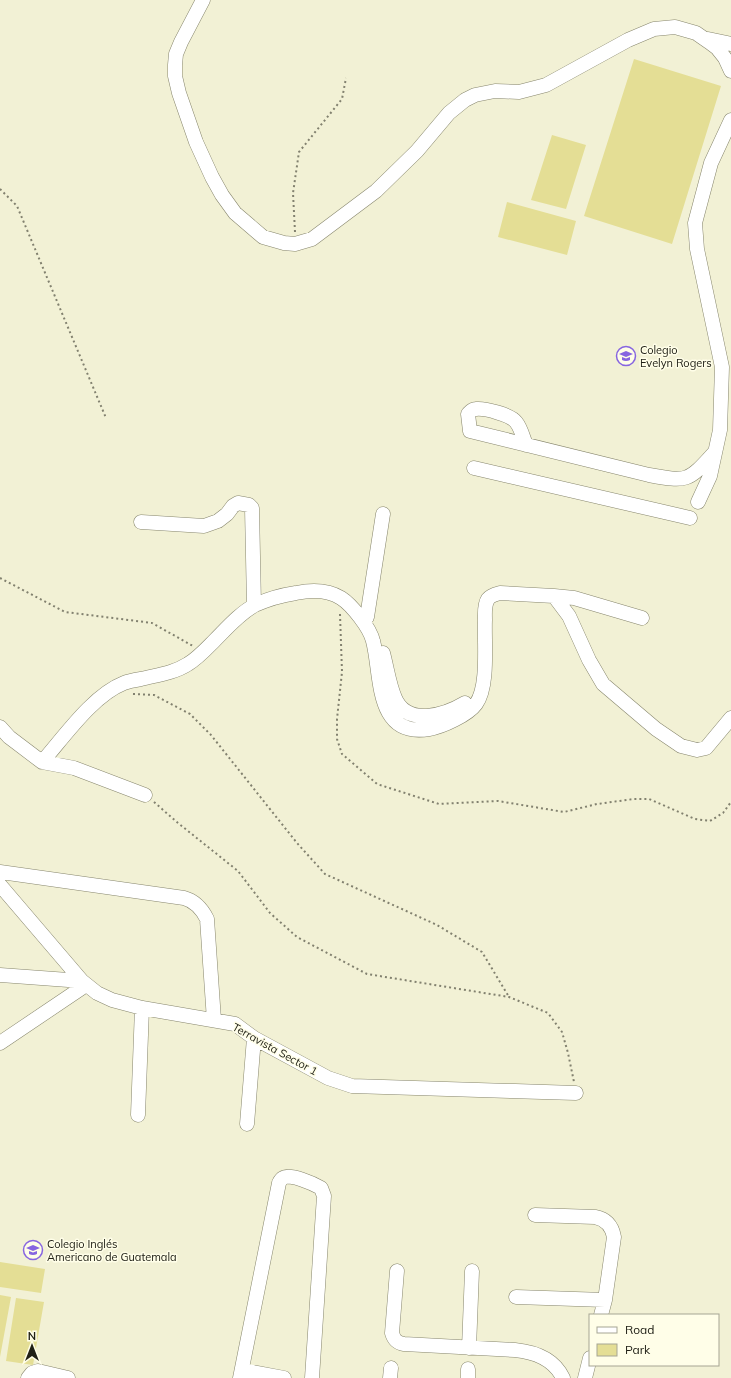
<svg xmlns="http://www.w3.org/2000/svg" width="731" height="1378" viewBox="0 0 731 1378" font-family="Mulish,sans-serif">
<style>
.green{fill:#e4de95}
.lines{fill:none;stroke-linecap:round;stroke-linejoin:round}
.minor-casing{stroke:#87866d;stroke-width:15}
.path{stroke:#82816f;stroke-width:2;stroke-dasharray:2 3;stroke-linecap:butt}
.minor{stroke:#fff;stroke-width:14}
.labels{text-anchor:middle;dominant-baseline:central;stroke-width:3;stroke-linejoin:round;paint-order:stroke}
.poi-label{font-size:11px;fill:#202016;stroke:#fffee8;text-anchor:start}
.street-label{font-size:11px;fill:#202016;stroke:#fffee8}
</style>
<rect width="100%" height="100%" fill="#f2f1d5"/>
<path class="green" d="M634,59L721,86L672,244L584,216Z
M552,135L586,145L566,209L531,200Z
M507,202L576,221L567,255L498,237Z
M0,1262L45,1269L41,1293L0,1287Z
M0,1295L11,1297L0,1357Z
M16,1298L44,1302L33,1365L6,1361Z"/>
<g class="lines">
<defs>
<path id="minor" d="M203,0L181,42L176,54L175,65V76L179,93L196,142L212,177L222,195L235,213L263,237L284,243L295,244L312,239L376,191L417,151L449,113L465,100L475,95L495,91L519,92L546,85L628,40L654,29L675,27L696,33L709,42L717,48L725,58L731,71
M708,39L731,44
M526,445C523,437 521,428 516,422C511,415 485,408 476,409C472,409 470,412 468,414L470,431L649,475C687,482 688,482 714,453
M474,468L690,518
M698,502L710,476L720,430L722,367L697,249L695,223L711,163L731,120
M141,522L204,526L218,521L227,514L233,506L238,503L249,505L252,508L254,605
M554,596L574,598L642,618
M367,617L383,514
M383,653C387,668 389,684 395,698C407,727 445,715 465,703
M0,727L9,737L42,762L74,768L145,795
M42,762C64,737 93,695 124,683C129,681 135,680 141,679C157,675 174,673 188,664C198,658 207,648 215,640C227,628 240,613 255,605C268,599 283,595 296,593C311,590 328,590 341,598C352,605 370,628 373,641C382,675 374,738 429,729C442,727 468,715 476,704C489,686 484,643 485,620C485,614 484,605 488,599C491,595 496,594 500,593L554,596L569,616L589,660L603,684L656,729L681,746L697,750L706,748L731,718
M0,872L184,898C195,901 202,909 207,919L214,1020
M0,885L82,981L97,993L112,1000L142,1008L235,1024L254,1038L328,1078L352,1086L576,1093
M0,975L82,981
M0,1043L86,985
M138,1115L142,1008
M247,1124L254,1038
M535,1215L595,1217C606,1219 612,1226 614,1237L605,1300L601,1315
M397,1271L392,1333C394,1340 397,1343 404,1344L515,1350C535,1352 554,1359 563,1378
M516,1297L605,1300
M469,1348L472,1271
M242,1370L284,1378
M28,1378L32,1373L38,1371L68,1378
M240,1378L279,1183C280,1181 281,1179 283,1178C290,1173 314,1184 321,1188L324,1196L312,1378
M390,1378L391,1368
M468,1378V1369
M585,1378L590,1358"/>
</defs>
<use href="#minor" class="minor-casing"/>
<path class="path" d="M0,189L17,206L106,418
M295,232L293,193L299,152L342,99L346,78
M0,578L65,612L152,623L193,646
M340,614L342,672L337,719V739L342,754L377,784L439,804L498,801L564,812L597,804L634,799H649L695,819L710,821L723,813L731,802
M133,694L154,695L190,714L211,735L297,843L325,874L437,925L482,952L509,997
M154,802L178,823L238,871L270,913L297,937L367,974L509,997L548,1013L562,1032L568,1053L574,1082"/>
<use href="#minor" class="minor"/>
</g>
<defs>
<symbol id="school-ring" viewBox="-11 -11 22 22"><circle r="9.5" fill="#fffee8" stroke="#8765e0" stroke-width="1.5"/><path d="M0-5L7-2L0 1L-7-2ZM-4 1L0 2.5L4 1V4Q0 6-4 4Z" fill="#8765e0"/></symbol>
</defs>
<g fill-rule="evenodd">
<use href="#school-ring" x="615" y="345" width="22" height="22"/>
<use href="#school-ring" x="22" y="1239" width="22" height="22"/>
</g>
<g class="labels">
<g class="poi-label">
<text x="640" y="350">Colegio<tspan x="640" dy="13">Evelyn Rogers</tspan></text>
<text x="47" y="1244">Colegio Inglés<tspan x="47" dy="13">Americano de Guatemala</tspan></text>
</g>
<g class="street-label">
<text transform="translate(275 1049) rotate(29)">Terravista Sector 1</text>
</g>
</g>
<rect x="589" y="1314" width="130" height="52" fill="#fffee8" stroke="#a6a594"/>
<rect x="597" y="1327" width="20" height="6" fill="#ffffff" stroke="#a6a594"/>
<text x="625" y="1334" font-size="12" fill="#202016">Road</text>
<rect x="597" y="1344" width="20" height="12" fill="#e4de95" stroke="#a6a594"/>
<text x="625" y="1354" font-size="12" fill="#202016">Park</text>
<g transform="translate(32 1346)" stroke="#fffee8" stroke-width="3" paint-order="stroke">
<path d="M0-3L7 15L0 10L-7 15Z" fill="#202016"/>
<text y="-6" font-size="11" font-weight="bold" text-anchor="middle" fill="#202016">N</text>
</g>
</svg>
